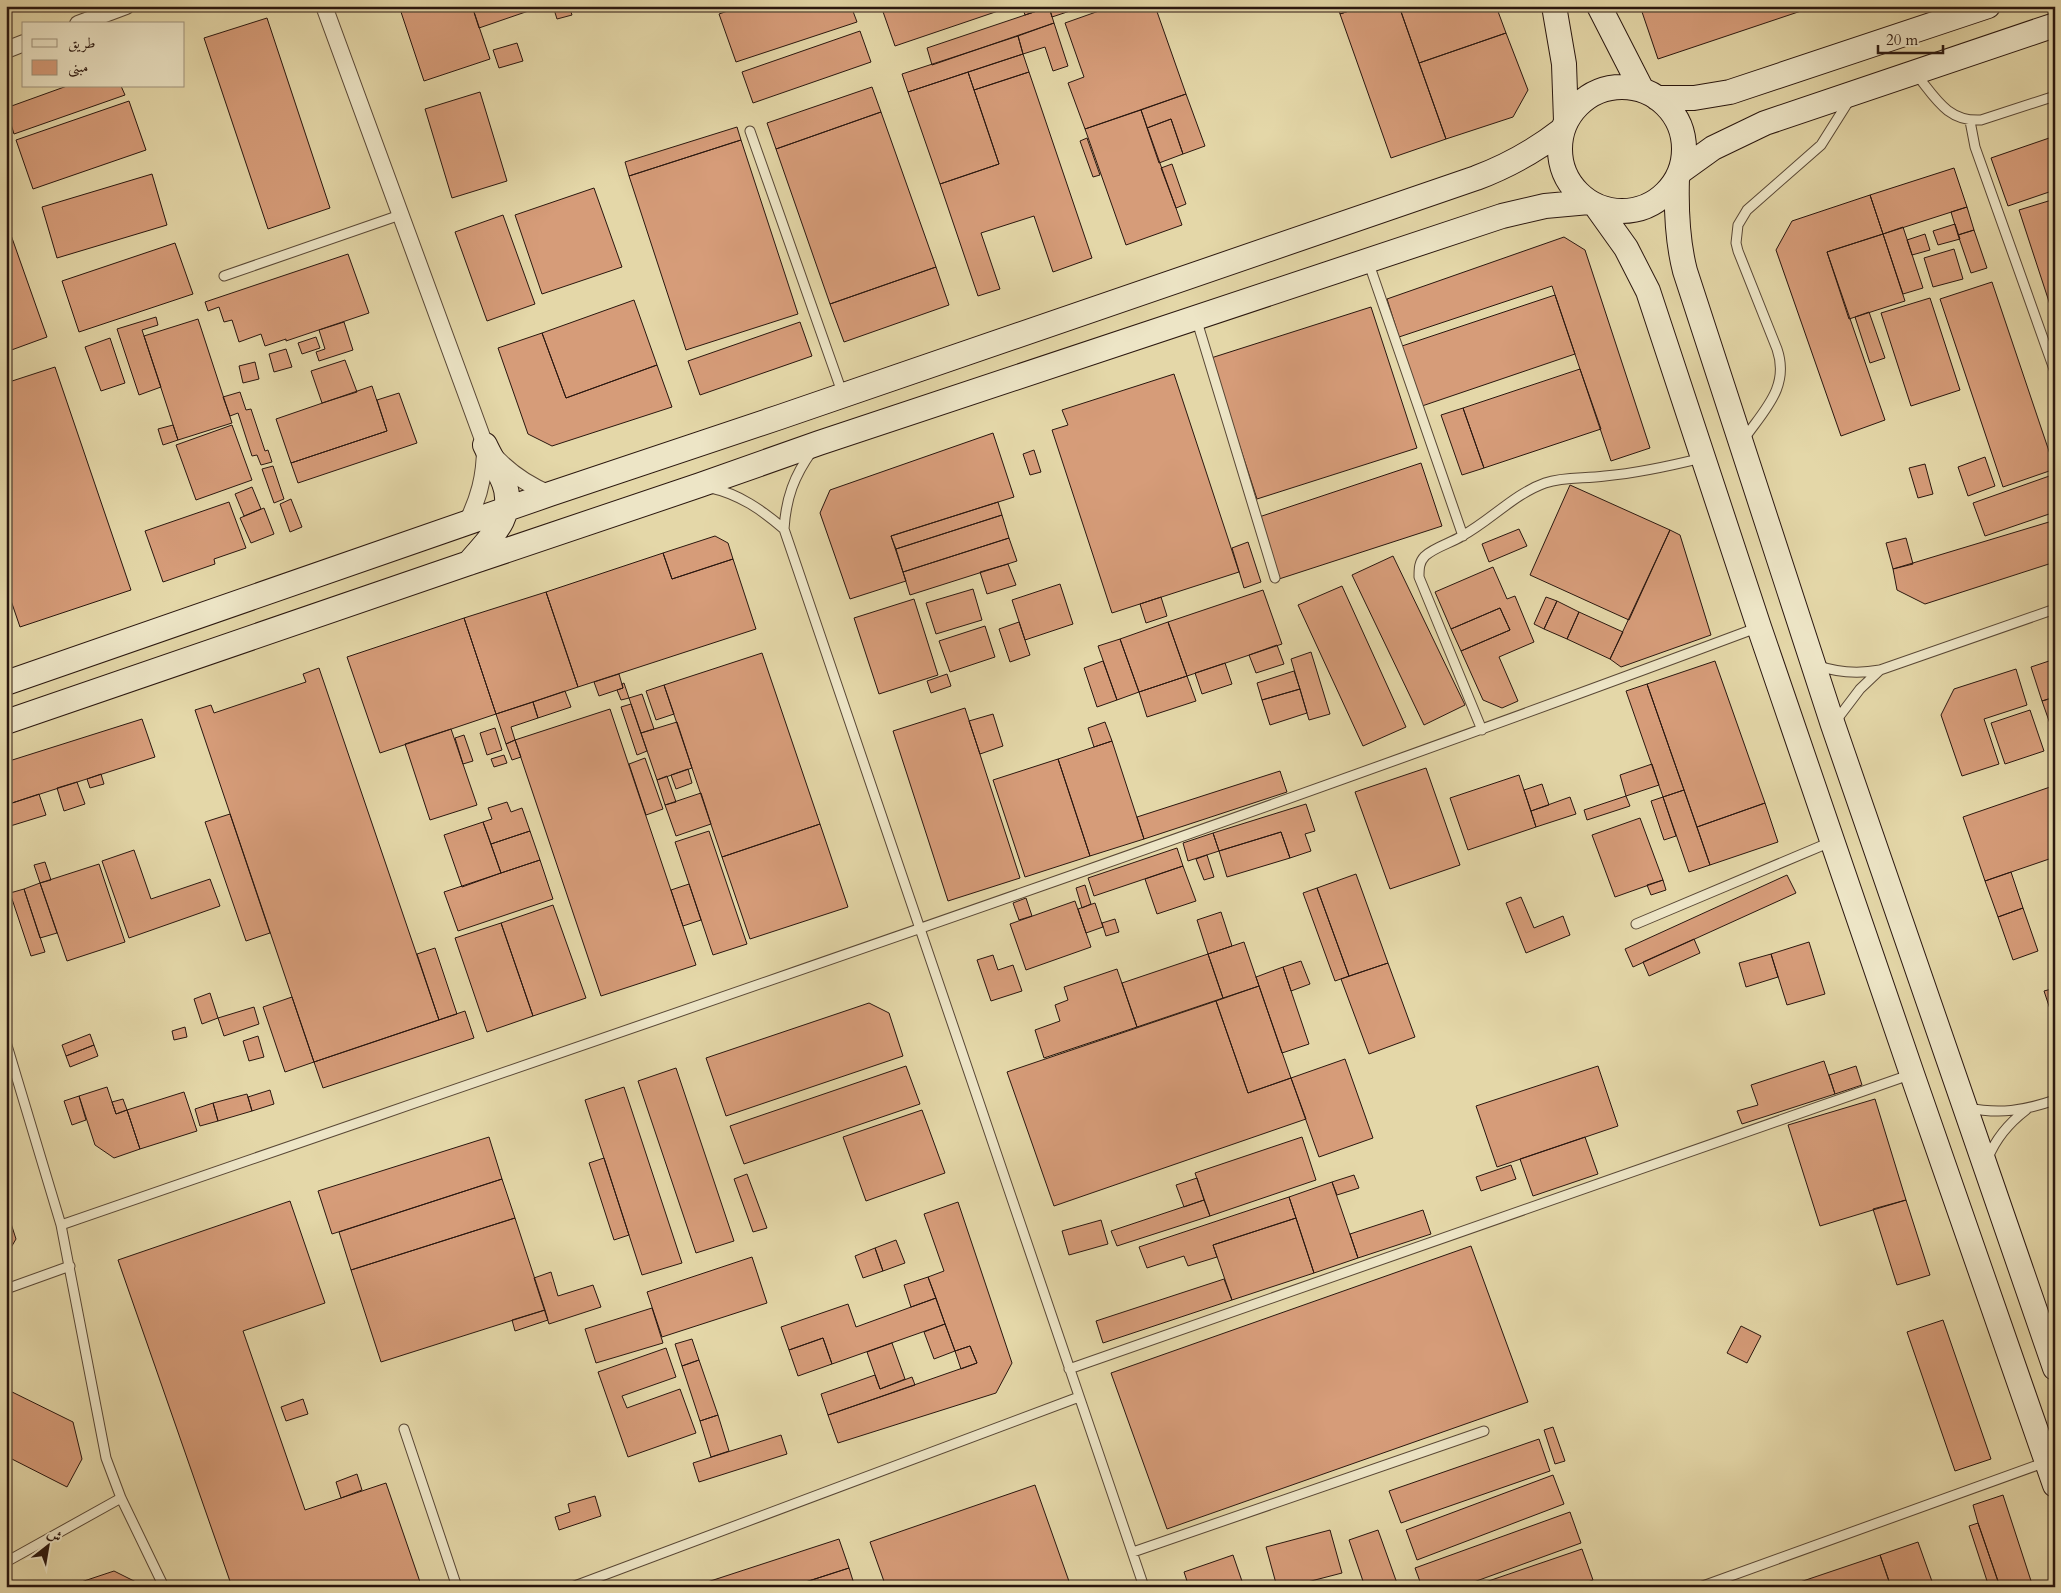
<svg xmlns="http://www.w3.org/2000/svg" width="2061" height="1593" viewBox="0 0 2061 1593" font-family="Cardo,Amiri,serif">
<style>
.building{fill:#d69c79;stroke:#2a170f}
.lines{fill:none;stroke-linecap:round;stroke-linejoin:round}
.lane-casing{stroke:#584735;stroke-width:11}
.street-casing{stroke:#584735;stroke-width:18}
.secondary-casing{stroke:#2a170f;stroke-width:26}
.lane{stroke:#ede5c6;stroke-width:9}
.street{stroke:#ede5c6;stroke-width:16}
.secondary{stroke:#ede5c6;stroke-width:24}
</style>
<rect width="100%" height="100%" fill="#e4d7a8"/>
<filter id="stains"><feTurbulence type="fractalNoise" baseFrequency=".004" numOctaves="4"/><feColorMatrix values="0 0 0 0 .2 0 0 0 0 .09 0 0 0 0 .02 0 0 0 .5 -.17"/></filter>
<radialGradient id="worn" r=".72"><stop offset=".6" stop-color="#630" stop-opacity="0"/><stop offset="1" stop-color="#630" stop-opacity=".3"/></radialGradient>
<path class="building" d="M399,6H472L490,59L424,81Z
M472,6H543L479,28Z
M553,6H569L572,15L557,19Z
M742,6H851L857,22L736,62L719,14Z
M881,6H1009L1010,7L895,46Z
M1022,6H1085L1052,17L1049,7L1025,15Z
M1113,6H1155L1186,94L1085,129L1068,83L1084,77L1065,23Z
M1337,6H1364L1340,14Z
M1364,6H1399L1446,139L1391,158L1340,14Z
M1399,6H1496L1506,33L1419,63Z
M1640,6H1816L1658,59Z
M1049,7L1054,23L932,65L927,48Z
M267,18L330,208L268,229L204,38Z
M1054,23L1068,66L1053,71L1045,47L1023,54L1018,36Z
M860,31L871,62L753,103L742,72Z
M1506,33L1528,90L1513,117L1446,139L1419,63Z
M1018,36L1023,54L908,92L902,74Z
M517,43L523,61L499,68L493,50Z
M1023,54L1029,72L974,90L968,72Z
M968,72L999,164L940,184L908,92Z
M1029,72L1092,258L1053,272L1034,216L981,233L1000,289L978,296L940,184L999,164L974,90Z
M67,86H121L125,95L14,134L6,108Z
M872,87L881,112L776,149L767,123Z
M480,92L507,181L452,198L425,109Z
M1186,94L1205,146L1183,154L1171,119L1147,128L1141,110Z
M129,101L146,150L33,189L16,140Z
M1141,110L1182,225L1126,245L1085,129Z
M881,112L936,267L830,304L776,149Z
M1171,119L1183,154L1159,163L1147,128Z
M737,127L741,140L629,176L625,162Z
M2055,136V190L2008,206L1991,158Z
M1087,138L1100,175L1093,177L1080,141Z
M741,140L798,314L686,350L629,176Z
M1172,164L1186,204L1176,208L1161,168Z
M1954,168L1967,207L1883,234L1870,195Z
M152,174L167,225L57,258L42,207Z
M594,188L622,267L542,294L515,215Z
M1870,195L1883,234L1827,252L1885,420L1841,436L1776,250L1792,221Z
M2055,199V320L2019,210Z
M1967,207L1974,230L1958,235L1951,212Z
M503,215L535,304L487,321L455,232Z
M6,221L47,337L6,352Z
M1955,224L1960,239L1938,245L1933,231Z
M1903,227L1923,288L1903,294L1883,234Z
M1974,230L1987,268L1971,273L1958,235Z
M1883,234L1905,301L1849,319L1827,252Z
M1925,234L1930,250L1912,255L1907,240Z
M1564,237L1585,250L1650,448L1611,461L1552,286L1399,337L1387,299Z
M175,243L193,294L79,332L62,281Z
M1954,249L1963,279L1933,287L1924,258Z
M348,254L369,313L286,341V339L265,346L261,334L239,342L232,320L224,322L219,307L208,311L205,302Z
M936,267L949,305L844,342L830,304Z
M1992,282L2055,469L2003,487L1940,299Z
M1555,295L1575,354L1422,406L1402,346Z
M1930,298L1960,390L1911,406L1881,313Z
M634,300L657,365L566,398L542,333Z
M1371,307L1417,448L1257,499L1211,358Z
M1869,312L1885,358L1870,363L1855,317Z
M156,317L158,325L142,330L161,387L139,395L117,329Z
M198,319L232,423L178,440L144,336Z
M344,322L353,350L319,361L316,352L325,349L319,330Z
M800,322L812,356L700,395L688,361Z
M542,333L566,398L657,365L672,407L552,446L528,434L498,348Z
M316,337L320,348L302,354L298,343Z
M110,338L125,383L101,391L85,347Z
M286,349L292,367L274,372L269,354Z
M345,360L357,392L322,403L311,371Z
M255,362L259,379L243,383L239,366Z
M55,367L131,590L20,627L6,586V383Z
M1580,369L1601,429L1484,468L1463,408Z
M1174,374L1239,572L1112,613L1052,430L1068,425L1062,410Z
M372,386L387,431L291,463L276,419Z
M240,392L246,410L251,409L265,451L268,450L272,462L261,465L257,455L252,456L238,413L230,416L223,397Z
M399,393L417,443L298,483L291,463L387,431L377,400Z
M1463,408L1484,468L1462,475L1441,415Z
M173,425L178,440L163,445L158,429Z
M232,425L252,480L196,500L176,445Z
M993,433L1014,497L891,536L906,581L850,599L820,513L830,490Z
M1034,450L1041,472L1030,475L1023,454Z
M1985,457L1995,486L1968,496L1958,467Z
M1421,463L1442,526L1279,579L1259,517Z
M1925,464L1933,494L1918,498L1909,468Z
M273,466L284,499L274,503L262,469Z
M2055,474V512L1985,536L1973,503Z
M1570,485L1670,530L1629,620L1530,575Z
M252,487L261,509L244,516L235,494Z
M291,499L302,527L290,532L280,504Z
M229,502L246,548L214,559L215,564L163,582L145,531Z
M998,502L1002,515L896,549L891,536Z
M264,508L274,534L251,543L240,518Z
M1002,515L1009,538L903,572L896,549Z
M2049,522L2055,542V562L1925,604L1897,590L1893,569Z
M1519,529L1527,546L1489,562L1482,544Z
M1670,530L1680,535L1711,635L1621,667L1610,659Z
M715,536L728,543L733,559L672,579L663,553Z
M1009,538L1017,561L910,595L903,572Z
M1906,538L1913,564L1893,569L1886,543Z
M1248,542L1261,582L1244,588L1232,548Z
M663,553L672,579L733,559L756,629L578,687L546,592Z
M1393,556L1465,705L1424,725L1352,575Z
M1008,564L1016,585L987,594L980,572Z
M1493,567L1507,599L1515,596L1534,642L1499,657L1518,701L1502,708L1483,700L1461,651L1510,630L1500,608L1451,629L1435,592Z
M1060,584L1073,624L1025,640L1012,600Z
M1342,586L1406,727L1363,746L1298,605Z
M973,589L982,620L936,634L926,603Z
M1263,590L1282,644L1187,676L1168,622Z
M546,592L578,687L496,714L464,618Z
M1161,597L1167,616L1146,623L1140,604Z
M1546,597L1557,601L1544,629L1534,624Z
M914,599L938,675L879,694L854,618Z
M1557,601L1579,612L1567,639L1544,629Z
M1500,608L1510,630L1461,651L1451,629Z
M1579,612L1623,632L1610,659L1567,639Z
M464,618L496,714L380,753L347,657Z
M1019,622L1030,655L1010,662L999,629Z
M1168,622L1187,676L1139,692L1120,639Z
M985,626L995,657L950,672L939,641Z
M1120,639L1139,692L1117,700L1098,646Z
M1277,645L1284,664L1256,673L1249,655Z
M1311,652L1330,714L1309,720L1291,659Z
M762,653L820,824L722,857L664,685Z
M2055,659V697L2042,701L2031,667Z
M1103,661L1117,700L1097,707L1084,668Z
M1715,661L1765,803L1697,827L1647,684Z
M1225,663L1232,684L1202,694L1195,673Z
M319,668L439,1020L314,1062L195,710L211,705L214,713L306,682L303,674Z
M2016,669L2027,705L1984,719L1999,764L1962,776L1941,715L1954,689Z
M1294,671L1300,689L1262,700L1257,683Z
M619,674L623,688L599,696L594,682Z
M947,674L951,686L931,693L927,681Z
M1187,676L1196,701L1147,717L1139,692Z
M624,683L629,698L621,700L617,690L623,688L622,684Z
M1647,684L1684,790L1663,797L1626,691Z
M664,685L674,714L656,720L646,691Z
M1300,689L1307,713L1270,725L1262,700Z
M565,691L571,707L538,718L533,702Z
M642,694L654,729L641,733L629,698Z
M2055,697V738L2042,701Z
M533,702L538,718L511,727L515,740L506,744L496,714Z
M631,704L647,751L637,755L621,707Z
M965,708L1020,878L948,901L893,731Z
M610,709L696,965L601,996L515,740Z
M2030,710L2044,751L2005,764L1991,723Z
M993,714L1003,746L980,754L969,721Z
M142,719L155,757L6,805V762Z
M677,722L692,768L657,780L641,733Z
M1105,722L1112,741L1094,747L1088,728Z
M495,728L502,750L487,755L480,733Z
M451,729L477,805L430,820L405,744Z
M464,735L473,761L463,764L455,738Z
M515,740L521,757L512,760L506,744Z
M1112,741L1144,839L1090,856L1058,759Z
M504,755L507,763L494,767L491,759Z
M645,758L663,809L646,815L629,764Z
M1058,759L1090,856L1025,877L993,780Z
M1652,764L1659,785L1626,796L1620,775Z
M1426,768L1460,865L1390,889L1355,792Z
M688,769L692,783L676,789L671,775Z
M1280,771L1287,792L1144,839L1137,817Z
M101,774L104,784L90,788L87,779Z
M1519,775L1536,827L1468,850L1450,798Z
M667,776L676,802L665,805L657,780Z
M77,782L85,804L64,811L57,788Z
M1542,784L1549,805L1531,811L1524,790Z
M2053,786L2055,857L1985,881L1963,817Z
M1684,790L1710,865L1689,872L1663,797Z
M701,793L711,824L676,836L665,805Z
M39,794L46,815L7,827L6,805Z
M1626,796L1630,806L1587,820L1584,810Z
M1570,797L1576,814L1536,827L1531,811Z
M1663,797L1676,836L1664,840L1651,801Z
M507,802L511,812L522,808L530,831L491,844L483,822L492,819L488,808Z
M1765,803L1778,842L1710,865L1697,827Z
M1306,804L1315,831L1305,834L1311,851L1290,858L1281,832L1219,851L1213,833Z
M230,814L270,933L246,941L205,822Z
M1640,818L1663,880L1615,897L1592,835Z
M483,822L501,873L462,887L444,835Z
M820,824L848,907L750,939L722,857Z
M530,831L540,860L501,873L491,844Z
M709,831L747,944L713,955L675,842Z
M1281,832L1290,858L1227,877L1219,851Z
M1213,833L1219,851L1188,861L1183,843Z
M1177,848L1183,866L1094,896L1088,878Z
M134,850L151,899L210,879L220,906L129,938L102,861Z
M1207,855L1214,877L1204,880L1196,859Z
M540,860L553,899L458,931L444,892Z
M45,862L51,880L40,883L34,865Z
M99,864L125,942L67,961L40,883Z
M1183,866L1196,901L1157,914L1145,879Z
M2011,872L2023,908L1998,917L1985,881Z
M1356,874L1388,963L1349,976L1317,888Z
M1787,875L1796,893L1633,967L1625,949Z
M1663,880L1666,890L1651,895L1647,885Z
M40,883L57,933L40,938L24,889Z
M689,884L701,920L683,926L671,890Z
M1085,885L1091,904L1082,908L1076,888Z
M1317,888L1349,976L1335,981L1303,893Z
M24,889L45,952L31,956L10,893Z
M1521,897L1534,928L1563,916L1570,935L1526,953L1506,903Z
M1026,898L1032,916L1019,920L1013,903Z
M1075,901L1091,947L1026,970L1010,924Z
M1095,903L1103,927L1086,933L1078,909Z
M553,905L586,998L533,1016L501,923Z
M2023,908L2038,951L2013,960L1998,917Z
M1221,912L1232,946L1208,954L1197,920Z
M1115,919L1119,932L1106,936L1102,923Z
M501,923L533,1016L487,1032L455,938Z
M1694,939L1700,953L1649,976L1643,962Z
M1244,942L1259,986L1223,998L1208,954Z
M1809,942L1825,994L1787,1005L1771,954Z
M435,948L457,1014L439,1020L417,954Z
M1208,954L1223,998L1137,1027L1122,983Z
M1771,954L1778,977L1746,987L1739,963Z
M993,955L998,970L1013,965L1022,991L991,1001L977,960Z
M1301,961L1310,984L1291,991L1283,967Z
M1388,963L1415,1037L1369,1054L1341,979Z
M1283,967L1309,1044L1282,1053L1256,977Z
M1117,969L1137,1027L1044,1058L1035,1030L1060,1021L1055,1005L1068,1000L1064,987Z
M1259,986L1291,1078L1248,1093L1216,1001Z
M2055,988V1024L2044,991Z
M210,993L218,1018L202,1024L194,999Z
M292,997L314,1062L285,1072L263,1007Z
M1216,1001L1248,1093L1291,1078L1306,1119L1054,1206L1007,1072Z
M869,1003L889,1013L903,1056L726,1116L706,1058Z
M254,1007L259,1024L224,1036L218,1018Z
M465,1011L474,1038L323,1088L314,1062Z
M185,1027L187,1037L174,1040L172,1031Z
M90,1034L94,1045L66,1056L62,1045Z
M258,1036L264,1057L249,1061L243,1041Z
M94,1045L98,1056L70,1067L66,1056Z
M1345,1059L1373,1138L1319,1157L1291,1078Z
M1824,1061L1835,1094L1742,1124L1737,1111L1758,1105L1751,1085Z
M906,1066L920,1104L744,1164L730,1126Z
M1598,1066L1618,1126L1497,1167L1476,1106Z
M1856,1066L1862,1085L1835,1094L1829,1075Z
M676,1068L734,1241L696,1253L638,1081Z
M107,1087L116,1114L127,1110L140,1149L114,1158L95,1145L79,1096Z
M624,1087L682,1263L642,1275L585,1100Z
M270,1090L274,1104L252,1111L248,1097Z
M184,1092L197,1131L140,1149L127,1110Z
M247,1094L252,1111L218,1121L213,1103Z
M79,1096L86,1120L72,1125L64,1101Z
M123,1099L127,1110L116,1114L112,1102Z
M1875,1099L1906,1200L1820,1226L1788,1125Z
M213,1103L218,1121L200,1126L195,1109Z
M922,1110L945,1173L866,1201L843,1137Z
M489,1137L502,1179L332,1234L318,1191Z
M1302,1137L1316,1180L1210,1216L1195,1173Z
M1585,1137L1598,1174L1533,1196L1520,1159Z
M604,1158L629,1235L614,1240L589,1163Z
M1511,1165L1516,1179L1481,1191L1476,1177Z
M747,1174L767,1228L753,1232L734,1179Z
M1354,1175L1359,1188L1337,1195L1332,1182Z
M1197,1178L1204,1200L1184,1207L1176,1185Z
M502,1179L515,1218L351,1270L339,1232Z
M1332,1182L1358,1258L1314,1273L1289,1197Z
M1289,1197L1296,1218L1213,1245L1217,1257L1188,1266L1184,1256L1147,1268L1139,1247Z
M1204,1200L1210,1216L1117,1246L1111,1231Z
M1906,1200L1930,1275L1897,1285L1873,1209Z
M290,1201L325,1303L243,1331L305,1510L386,1483L420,1582L407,1587H232L118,1260Z
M958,1202L1012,1363L996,1393L838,1443L828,1415L977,1363L970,1346L955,1351L928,1277L944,1271L924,1214Z
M6,1208L16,1239L6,1256Z
M1423,1210L1431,1234L1358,1258L1350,1234Z
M515,1218L545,1310L381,1362L351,1270Z
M1296,1218L1314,1273L1232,1300L1213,1245Z
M1101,1220L1108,1244L1069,1255L1062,1231Z
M896,1240L905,1263L883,1271L875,1248Z
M1471,1246L1528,1402L1167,1529L1111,1373Z
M875,1248L883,1271L863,1278L855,1256Z
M752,1257L767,1303L662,1337L647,1292Z
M551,1272L558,1296L593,1285L601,1307L549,1324L534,1278Z
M928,1277L936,1298L911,1307L904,1285Z
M1224,1279L1232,1300L1103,1343L1096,1321Z
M936,1298L945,1324L832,1364L823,1338L789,1350L781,1327L848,1304L856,1327Z
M652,1308L663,1343L596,1363L585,1329Z
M545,1310L548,1320L515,1331L512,1320Z
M1943,1320L1991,1459L1955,1471L1907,1332Z
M945,1324L955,1351L934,1359L924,1332Z
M1741,1326L1761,1336L1747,1363L1727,1353Z
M823,1338L832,1364L798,1376L789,1350Z
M692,1339L699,1360L682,1366L675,1344Z
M892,1343L905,1379L880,1389L867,1352Z
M970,1346L977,1363L961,1369L955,1351Z
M666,1348L676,1377L622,1396L627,1408L680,1389L696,1433L628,1457L598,1372Z
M699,1360L718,1415L700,1421L682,1366Z
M875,1375L880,1389L912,1377L915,1385L828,1415L821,1394Z
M6,1389L73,1422L82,1459L67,1487L6,1456Z
M303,1399L308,1414L286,1421L281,1407Z
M718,1415L729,1451L711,1457L700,1421Z
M1553,1427L1565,1461L1555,1464L1544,1430Z
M781,1435L787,1454L699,1482L693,1463Z
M1539,1439L1550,1471L1401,1523L1389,1491Z
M357,1474L362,1490L341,1498L336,1482Z
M1553,1475L1564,1504L1417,1560L1406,1530Z
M1035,1485L1071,1587H886L870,1542Z
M2003,1495L2033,1587H2000L1978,1523L1973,1505Z
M595,1496L601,1516L559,1530L555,1517L570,1512L568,1504Z
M1570,1512L1581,1543L1460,1587H1422L1415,1568Z
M1978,1523L2000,1587H1989L1969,1526Z
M1330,1530L1342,1573L1288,1587H1277L1266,1547Z
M1378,1530L1398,1586L1394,1587H1365L1349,1540Z
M839,1539L849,1568L790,1587H692Z
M1918,1542L1934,1587H1891L1880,1555Z
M1582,1549L1593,1580L1574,1587H1471Z
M1233,1555L1244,1587H1189L1184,1572Z
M1880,1555L1891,1587H1798L1797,1583Z
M849,1568L855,1587H790Z
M114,1571L136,1582L138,1587H66Z"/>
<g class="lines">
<defs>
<path id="lane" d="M1916,74C1935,97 1947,122 1981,120L2055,96
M1970,121L1975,147L2055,372
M750,131L843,395
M1368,261L1463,536
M224,276L400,215
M1196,318L1275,578
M1744,439C1764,410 1790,387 1777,349L1738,251L1736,243L1738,225L1747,210L1821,145L1850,99
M812,451C794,476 786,498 784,529L1144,1587
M711,488C739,494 762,510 784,529
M1816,665C1838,673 1858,674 1880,670L2055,609
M1835,722L1860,689L1880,670
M1482,730L1419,577C1419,569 1419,562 1425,556C1435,547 1451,543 1462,536C1490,521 1514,494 1545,483C1565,476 1584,479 1605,476C1638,473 1670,466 1702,458
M1636,924L1833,841
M6,1042L61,1225L106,1458L121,1498L164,1587
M1967,1108C2000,1114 2023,1111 2055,1100
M1988,1158C1996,1138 2009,1123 2026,1110
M61,1225C628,1029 1197,837 1759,627
M6,1289L70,1266
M1069,1369L1912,1074
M404,1429L457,1587
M1133,1552L1484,1431
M6,1562L121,1498
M572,1587L1079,1397
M1700,1587L2046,1462"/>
<path id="street" d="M324,6L485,445C503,468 523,483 550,494
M78,24L126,6
M6,50L24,43
M466,524C479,499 485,476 485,447"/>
<path id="secondary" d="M1554,6L1564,64L1566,121
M1599,6L1642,90
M1560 149a62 62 0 1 1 124 0a62 62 0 1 1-124 0Z
M1657,98H1694L1730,92L1988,6
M1681,171L1713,148L1765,123L2055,25
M1677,178C1676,210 1677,240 1685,271L1833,725L2055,1368
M1596,206L1626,248L1648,291L1759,627L1912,1074L2055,1485
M469,563C488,540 517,516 504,483C499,470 491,458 485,445
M6,683L550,494L780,417L1476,178C1508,166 1535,151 1562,130
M6,722L469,563L700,485L819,443L1502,216L1545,206L1589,202"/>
</defs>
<use href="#lane" class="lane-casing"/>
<use href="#street" class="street-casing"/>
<use href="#secondary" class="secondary-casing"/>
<use href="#lane" class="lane"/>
<use href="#street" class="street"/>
<use href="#secondary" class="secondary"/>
</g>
<rect width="2061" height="1593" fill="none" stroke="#e4d7a8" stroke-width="25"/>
<rect x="8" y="8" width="2046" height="1578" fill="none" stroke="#2a170f" stroke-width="2.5"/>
<rect x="12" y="12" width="2036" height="1568" fill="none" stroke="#2a170f"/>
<rect x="22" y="22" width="162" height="65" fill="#ede5c6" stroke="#9f937d"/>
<rect x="32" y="39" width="25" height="8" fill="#ede5c6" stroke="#9f937d"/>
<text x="68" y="48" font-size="15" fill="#2a170f">طريق</text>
<rect x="32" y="60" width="25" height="15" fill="#d69c79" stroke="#9f937d"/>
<text x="68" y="72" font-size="15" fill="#2a170f">مبنى</text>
<g transform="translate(48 1546) rotate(31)" stroke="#ede5c6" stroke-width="4" paint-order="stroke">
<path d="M0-4L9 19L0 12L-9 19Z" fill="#2a170f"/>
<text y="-8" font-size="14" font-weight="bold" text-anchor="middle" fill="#2a170f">ش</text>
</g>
<path d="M1878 45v8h65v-8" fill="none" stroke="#2a170f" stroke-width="2.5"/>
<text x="1886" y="45" font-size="15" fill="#2a170f" stroke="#ede5c6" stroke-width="4" paint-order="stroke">20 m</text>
<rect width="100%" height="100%" filter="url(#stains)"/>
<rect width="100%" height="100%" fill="url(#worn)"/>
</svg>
